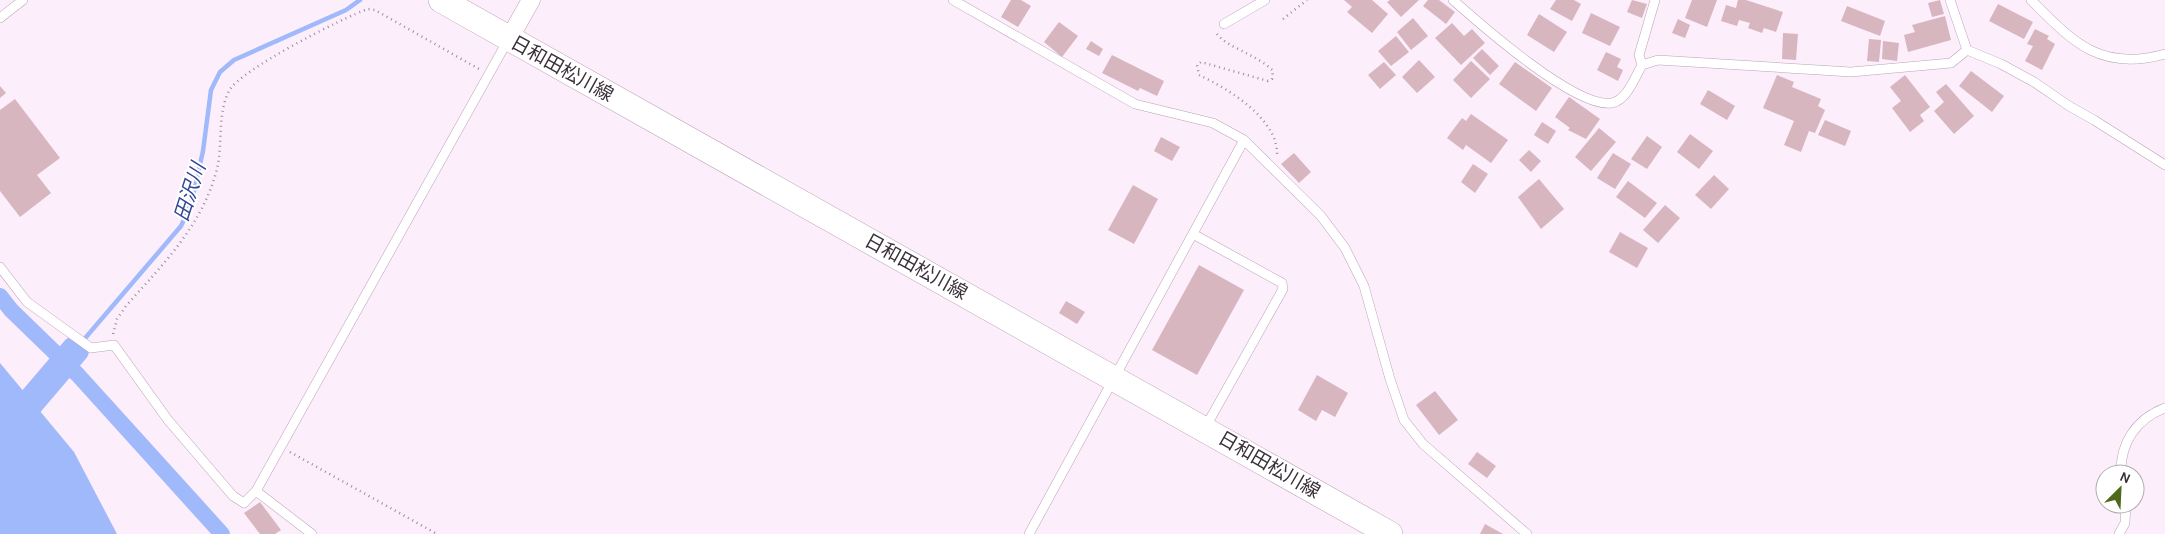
<svg xmlns="http://www.w3.org/2000/svg" width="2165" height="534" viewBox="0 0 2165 534" font-family="Karla,'Noto Sans JP',sans-serif">
<style>
.water{fill:#a0b9fb}
.lines{fill:none;stroke-linecap:round;stroke-linejoin:round}
.stream{stroke:#a0b9fb;stroke-width:4.5}
.canal{stroke:#a0b9fb;stroke-width:16}
.river{stroke:#a0b9fb;stroke-width:28}
.building{fill:#d7b6bf}
.lane-casing{stroke:#baa2b7;stroke-width:10}
.street-casing{stroke:#baa2b7;stroke-width:19}
.secondary-casing{stroke:#baa2b7;stroke-width:26}
.path{stroke:#9b8e99;stroke-width:2.5;stroke-dasharray:1 4;stroke-linecap:butt}
.lane{stroke:#fff;stroke-width:9}
.street{stroke:#fff;stroke-width:18}
.secondary{stroke:#fff;stroke-width:25}
.labels{text-anchor:middle;dominant-baseline:central;stroke-width:4;stroke-linejoin:round;paint-order:stroke}
.street-label{font-size:19px;fill:#3a3039;stroke:#fff}
.water-label{font-size:20px;font-style:italic;fill:#314894;stroke:#fff}
</style>
<rect width="100%" height="100%" fill="#fdeefb"/>
<path class="water" d="M0,363L74,452L117,534H0Z"/>
<g class="lines">
<path class="stream" d="M75,350L181,226L191,204L203,151L211,90L220,72L234,60L346,10L360,0"/>
<path class="canal" d="M0,296L11,310L78,375L222,534"/>
<path class="river" d="M0,438L75,350"/>
</g>
<path class="building" d="M1011,0H1021L1031,6L1018,27L1001,17Z
M1344,0H1372L1388,14L1372,33L1347,12L1352,7Z
M1390,0H1419L1401,17L1387,2Z
M1428,0H1439L1455,12L1446,24L1423,6Z
M1556,0H1574L1581,4L1572,21L1550,9Z
M1632,0L1647,4L1642,18L1627,12Z
M1692,0H1717L1707,27L1685,18Z
M1738,0H1746L1783,12L1776,32L1764,28L1762,33L1748,28L1750,23L1739,20L1737,26L1721,21L1726,5L1736,8Z
M1940,0L1944,14L1932,17L1928,3Z
M1998,4L2033,22L2024,39L1989,21Z
M1847,6L1885,21L1880,36L1841,21Z
M1591,13L1620,27L1610,46L1582,33Z
M1539,14L1567,32L1554,52L1527,35Z
M1945,16L1951,40L1908,52L1904,35L1915,32L1912,25Z
M1413,18L1428,36L1411,50L1397,32Z
M1678,19L1690,25L1685,38L1672,33Z
M1059,22L1078,36L1062,57L1044,42Z
M1452,23L1464,36L1472,29L1485,43L1461,65L1435,38Z
M2035,29L2049,36L2047,39L2055,44L2042,70L2025,61L2033,46L2027,44Z
M1783,33L1798,34L1796,60L1782,59Z
M1396,36L1409,52L1391,66L1378,51Z
M1869,39L1881,40L1879,62L1867,61Z
M1091,41L1103,49L1099,56L1086,49Z
M1883,41L1899,43L1897,61L1882,59Z
M1482,49L1499,66L1490,75L1473,58Z
M1606,52L1621,59L1617,67L1623,70L1618,81L1597,70Z
M1112,55L1164,81L1157,96L1140,88L1138,91L1102,73Z
M1419,60L1435,77L1417,93L1402,77Z
M1471,61L1490,79L1471,98L1453,80Z
M1384,62L1396,75L1380,89L1368,75Z
M1515,62L1552,88L1536,111L1499,84Z
M1971,71L2004,96L1992,112L1959,86Z
M1777,75L1794,82L1792,87L1821,99L1818,106L1825,110L1815,133L1809,131L1801,152L1784,145L1794,121L1763,108Z
M1905,75L1930,107L1920,115L1924,121L1910,132L1892,108L1901,101L1890,87Z
M1946,84L1974,116L1954,134L1934,111L1944,102L1936,92Z
M0,86L6,93L0,98Z
M1708,90L1735,106L1727,120L1700,104Z
M1569,97L1600,119L1586,139L1568,130L1570,128L1555,117Z
M15,99L60,158L37,175L51,193L20,217L0,191V110Z
M1471,114L1508,140L1491,163L1466,145L1463,150L1447,138L1462,118L1466,121Z
M1825,120L1851,131L1845,146L1818,135Z
M1542,122L1556,131L1548,144L1534,135Z
M1599,128L1616,142L1591,171L1575,157Z
M1690,134L1713,151L1699,169L1677,152Z
M1647,136L1662,147L1647,169L1631,159Z
M1161,137L1180,147L1172,161L1154,151Z
M1529,150L1541,161L1531,172L1519,160Z
M1294,153L1311,172L1299,183L1281,164Z
M1613,153L1631,164L1615,189L1597,178Z
M1473,164L1488,174L1475,193L1461,182Z
M1714,175L1729,189L1711,209L1695,195Z
M1539,179L1564,209L1541,229L1518,197Z
M1628,181L1657,203L1645,218L1616,197Z
M1133,185L1158,199L1134,244L1108,230Z
M1665,205L1680,218L1658,243L1643,230Z
M1620,232L1648,248L1637,268L1609,252Z
M1199,265L1244,290L1197,375L1152,350Z
M1066,301L1085,312L1077,324L1059,313Z
M1317,375L1348,393L1335,417L1322,410L1316,421L1298,410Z
M1435,391L1458,420L1439,435L1416,405Z
M1477,452L1496,466L1487,478L1468,464Z
M260,502L281,530L275,534H260L244,513Z
M1485,524L1503,534H1480Z"/>
<g class="lines">
<defs>
<path id="lane" d="M953,0L1135,104L1213,123L1244,140L1321,216L1345,248L1364,286L1390,379L1404,420L1423,444L1527,534
M1453,0C1480,24 1576,109 1612,103C1627,100 1635,77 1642,65L1658,60L1851,72L1951,63L1967,50
M1950,0L1967,50L2001,64L2034,82L2069,106L2094,120L2165,165
M2031,0C2073,42 2100,72 2165,54
M0,18L23,0
M1224,24L1265,0
M1642,65L1639,55L1655,0
M1193,234L1282,283L1283,289L1205,428
M0,267L27,302L91,348L114,345L168,420L233,496L244,503L256,491
M2121,474C2120,443 2136,419 2165,408
M312,534L256,491L508,40
M1029,534L1244,140
M2119,534L2125,523L2126,504"/>
<path id="street" d="M509,39L531,0"/>
<path id="secondary" d="M441,0L1390,534"/>
</defs>
<use href="#lane" class="lane-casing"/>
<use href="#street" class="street-casing"/>
<use href="#secondary" class="secondary-casing"/>
<path class="path" d="M1283,19L1307,0
M1217,34C1226,47 1258,55 1273,71L1272,79L1268,81L1201,62L1197,65L1199,75C1229,89 1280,120 1277,157
M113,334L117,319L126,306C164,263 202,226 217,169C223,144 217,114 229,91C238,71 344,17 368,9L375,10L479,69
M290,452L437,534"/>
<use href="#lane" class="lane"/>
<use href="#street" class="street"/>
<use href="#secondary" class="secondary"/>
</g>
<g class="labels">
<g class="street-label">
<text transform="translate(562 69) rotate(29)">日和田松川線</text>
<text transform="translate(916 267) rotate(29)">日和田松川線</text>
<text transform="translate(1269 465) rotate(30)">日和田松川線</text>
</g>
<g class="water-label">
<text transform="translate(190 192) rotate(-72)">田沢川</text>
</g>
</g>
<g transform="translate(2120 489) rotate(24)"><circle r="24" fill="#ffffff" stroke="#b0acb0"/>
<path d="M0-4L9 19L0 12L-9 19Z" fill="#4f691a"/>
<text y="-8" font-size="14" font-weight="bold" text-anchor="middle" fill="#3a3039">N</text>
</g>
</svg>
